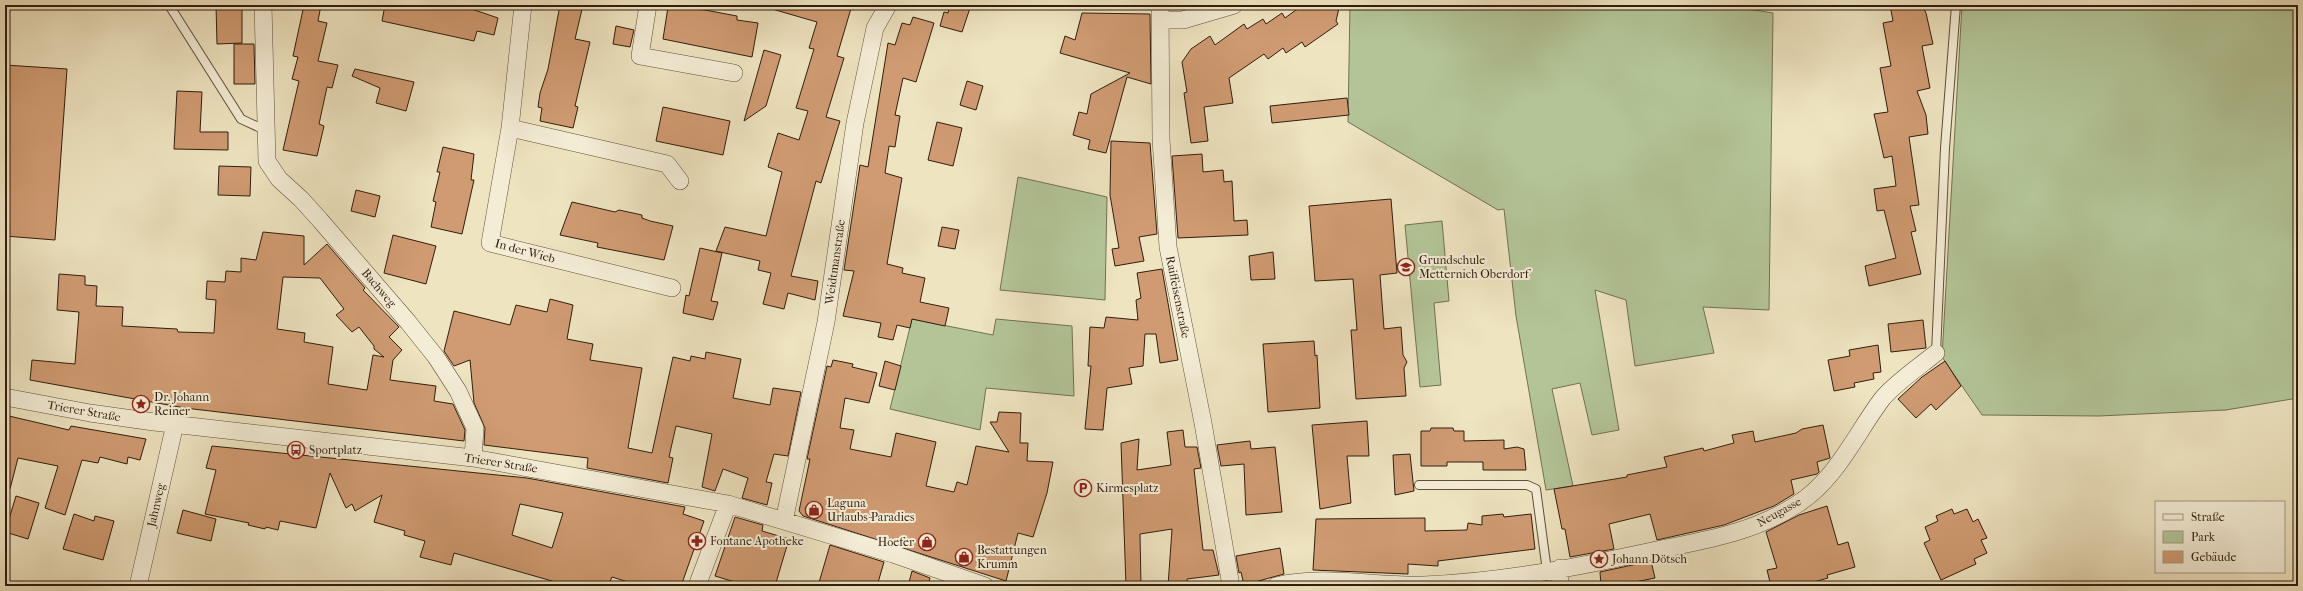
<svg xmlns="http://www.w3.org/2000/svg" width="2303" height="591" viewBox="0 0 2303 591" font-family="'IM FELL French Canon',serif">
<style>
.green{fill:#b3c597;stroke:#727152}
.building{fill:#d09b72;stroke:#311d0e;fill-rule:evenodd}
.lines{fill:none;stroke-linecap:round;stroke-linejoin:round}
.service-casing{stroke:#604f3a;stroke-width:10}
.minor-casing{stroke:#604f3a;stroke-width:18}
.service{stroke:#f4edd6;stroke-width:8}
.minor{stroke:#f4edd6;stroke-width:17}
.labels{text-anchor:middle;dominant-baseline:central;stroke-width:4;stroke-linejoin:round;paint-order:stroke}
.street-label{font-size:12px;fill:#311d0e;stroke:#f4edd6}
.poi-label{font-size:12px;fill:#311d0e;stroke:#f4edd6;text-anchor:start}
</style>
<rect width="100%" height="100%" fill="#eee4c0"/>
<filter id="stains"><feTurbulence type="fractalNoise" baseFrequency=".005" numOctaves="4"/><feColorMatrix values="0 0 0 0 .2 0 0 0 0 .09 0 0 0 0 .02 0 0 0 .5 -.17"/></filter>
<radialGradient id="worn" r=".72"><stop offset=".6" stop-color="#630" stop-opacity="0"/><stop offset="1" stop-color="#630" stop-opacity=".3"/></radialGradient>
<path class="green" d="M1350,5H1722L1773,13L1769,310L1703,307L1714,353L1635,366L1626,300L1595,290L1619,430L1592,435L1580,383L1552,389L1573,486L1546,490L1516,316L1504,209L1498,210L1348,122Z
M1962,5H2298V398L2226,410L2099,416L1982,415L1942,357Z
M1018,177L1107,197L1105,300L1000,290Z
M1442,221L1449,301L1434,303L1441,385L1420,387L1405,225Z
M912,319L993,335L996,319L1072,326L1074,396L986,388L980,430L890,409Z"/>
<path class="building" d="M216,5H242V43L217,44Z
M304,5H321L318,21L327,23L318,61L338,65L332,88L327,87L319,124L324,126L317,156L283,150L299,81L292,79L298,57L293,56Z
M385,5H460L498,18L494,35L477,31L474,41L382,21Z
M560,5H583L575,39L590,42L575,106L578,107L573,128L540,121L542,108L538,107L540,93L548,69Z
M772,5H852L837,56L844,58L826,117L840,121L821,183L816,181L791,276L818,281L815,300L788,293L784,309L763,304L771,273L758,270L760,261L716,251L725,227L766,236L782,172L768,167L778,133L799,140L808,111L796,108L814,49L809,48L817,22L772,9Z
M950,5H971L962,32L940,26L944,12L948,13Z
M1311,5H1325L1339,8L1336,21L1338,24L1305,47L1302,42L1286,53L1283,48L1268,59L1264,54L1229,78L1233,103L1204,107L1208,141L1191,143L1184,93L1187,92L1182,62L1191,49L1210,36L1215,45L1244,24L1247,29L1263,19L1266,24L1282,13L1285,18L1300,7L1303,10Z
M1890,5H1922L1926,13L1933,44L1922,46L1930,88L1917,91L1926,115L1928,134L1909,137L1919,205L1910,206L1916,231L1911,232L1921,274L1869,286L1865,266L1896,258L1884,210L1877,211L1874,189L1896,186L1892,156L1884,158L1874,114L1888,112L1880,68L1891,66L1883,23L1893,21Z
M668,7L705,10L737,16V20L758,23L752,57L663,39Z
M1082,13L1150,14L1151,84L1127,77L1106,153L1088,149L1090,140L1073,135L1079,112L1087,114L1091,94L1130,73L1060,53L1065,36L1075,40Z
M913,17L934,23L916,82L903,78L895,115L900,116L897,134L895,147L889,146L885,173L902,178L887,264L903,268L902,273L925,278L920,302L949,308L945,326L912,319L910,328L897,325L893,340L878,337L881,323L843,316L854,271L844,270L860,165L868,167L888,43L895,45L902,23L910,25Z
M616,26L634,30L630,47L613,44Z
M234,44H254L255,84H234Z
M764,50L781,55L766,106L744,121Z
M5,65L67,69L55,240L5,236Z
M355,69L414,82L406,111L376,103L380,88L352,76Z
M967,81L983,86L976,110L960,105Z
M177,91L202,92L200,132H228V150L174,149Z
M1347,98L1349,115L1272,123L1270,106Z
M663,107L730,121L723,155L656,141Z
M937,122L962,128L953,166L928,160Z
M1111,141L1150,143L1157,234L1139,237L1144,261L1115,266L1112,249L1119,248L1110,195Z
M443,147L474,154L471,180H474L462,234L431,227L436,202L433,201L440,172H437Z
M1202,154L1203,172L1223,170L1224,182L1232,181L1234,221L1247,220L1248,235L1178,238L1172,156Z
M219,166L251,167L250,196L218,195Z
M356,190L380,196L375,217L351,211Z
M1391,199L1397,273L1380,275L1384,329L1401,327L1403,355L1407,362L1404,368L1406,396L1356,399L1351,330H1357L1353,279L1315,281L1309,206Z
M572,202L615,212L619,210L642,215V218L650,221L673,226L664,260L597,247L598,243L560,235Z
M942,227L959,230L955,249L938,246Z
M263,232L304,236V265L327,244L365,288L363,290L399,327L389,337L402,350L393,360L390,380L436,386L434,401L453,404L465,430L464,441L185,408L30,380L32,360L75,364L79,312L57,310L59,274L85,276V285L97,286L96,306L123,307L122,326L177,329L178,332L214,333L216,300L206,299L207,281L225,282L226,271L241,272V258L256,260ZM283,277L320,278L344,309L336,315L352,332L359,327L374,346V349L384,357L373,355L367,390L328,384L333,347L304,342L305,333L277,329Z
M393,235L436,246L426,284L384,273Z
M700,248L722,253L711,301L718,302L713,320L683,313L686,295L689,296Z
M1273,252L1275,279L1251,280L1249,256Z
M1162,269L1178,360L1160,363L1156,334H1145L1143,366L1129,368L1132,384L1107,388L1103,430L1085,429L1091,366H1088L1090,327L1104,328L1106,317L1138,320L1136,300L1141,298L1137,273Z
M550,299L573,305L567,339L593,344L590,360L642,368L628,448L652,453L673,357L690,361L691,356L705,359L706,352L741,359L733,398L770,405L773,388L801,392L788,456L774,454L766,482L772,483L767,505L742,498L748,478L723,469L715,491L702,487L712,434L676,426L669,457L673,458L668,483L587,468L588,458L484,445L485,428L474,403L470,360L454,366L444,351L454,311L510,325L516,305L547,312Z
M1923,320L1926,348L1891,352L1888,324Z
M1314,341L1315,356L1317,355L1320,408L1268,412L1263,344Z
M1878,345L1881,372L1873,373L1874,379L1854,383L1855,387L1834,391L1828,360L1850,356L1849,350Z
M833,360L853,364L852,367L877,373L869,403L845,398L840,428L854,430L850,449L891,457L896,433L936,442L926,486L954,492L957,482L967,485L976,446L1009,452L990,422H997L999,412L1021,413L1020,443H1028L1027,461L1053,462L1047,493L1033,537L1018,533L1006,581L803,516L799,511L810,459H807L827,366L831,367Z
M885,361L901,366L895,390L879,386Z
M1945,361L1961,386L1936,410L1931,404L1916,418L1898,399L1922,377Z
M9,416L69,430L71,426L146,439L140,460L128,457L127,464L100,457L98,463L82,460L65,515L45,508L58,466L18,458L10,489L5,488V429Z
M1367,421L1369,456H1347L1351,503L1320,509L1312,425Z
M1823,425L1830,458L1817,462L1819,472L1817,474L1791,480L1794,494L1774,506L1724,525L1657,540L1650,514L1609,524L1614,549L1570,557L1565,529H1562L1554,489L1627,477V475L1667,467L1664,457L1703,448L1704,451L1734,443L1732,435L1753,431L1755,442L1796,433L1802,429Z
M1431,428H1453L1454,431H1464V441L1504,440V449L1517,447L1524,449L1526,470H1483V462H1447V466H1421V431H1430Z
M1183,430L1185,447H1197L1201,468L1194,469L1203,550H1213L1219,575L1187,579V586H1168L1172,529L1140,534L1141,586H1126L1121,443L1139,439L1137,470L1171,465L1167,432Z
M1250,441L1251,449L1275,447L1282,512L1246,515L1244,464L1221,466L1217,445Z
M212,446L527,478L685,507L683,514L704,521L681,586H641L612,577L608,586H550L552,581L454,553L451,565L420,557L425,541L404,535L405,531L374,522L382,495L355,511L352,504L346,508L330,473L316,528L280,521L278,530L266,527L265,529L248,525L249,523L205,514L216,470L206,468ZM520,504L563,513L552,548L512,535Z
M1410,454L1414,491L1395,495L1393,455Z
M16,496L39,503L28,539L5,532Z
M1827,506L1838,545L1848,542L1855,567L1827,575L1828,578L1814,582L1815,586H1771L1767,570L1777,568L1766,532L1799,515Z
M1952,509L1954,514L1967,509L1973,522L1978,519L1987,538L1981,540L1987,553L1974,559L1976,564L1941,580L1924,543L1930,540L1925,527L1938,521L1936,516Z
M183,510L216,519L211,541L177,533Z
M74,514L94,521L95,516L114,521L103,560L63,549Z
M1503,514L1504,517L1531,514L1535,549L1438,561V566L1408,564V574L1313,570L1316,519L1425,518V531L1467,530L1468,523L1482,525V516Z
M735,517L763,525L762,531L789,539L775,586H748L715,576Z
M830,545L884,562L877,586H818Z
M1280,548L1284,574L1244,585L1241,572L1239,573L1236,556Z
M1651,561L1655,578L1625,584V586H1601L1600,572Z
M912,571L930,578L928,586H908Z"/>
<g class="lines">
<defs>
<path id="service" d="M169,5L241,119L267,131
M1936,353L1945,148L1956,5
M1419,485H1527L1536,489L1547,571"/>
<path id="minor" d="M263,5L267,161L279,179L301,199L320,220L408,322L436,357L458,391L475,428L473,458
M523,5L510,128L490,243L672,288
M648,5L640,56L734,73
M1160,5L1161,139L1168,247L1203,423L1231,586
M1160,20H1183L1234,5
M510,128L667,164L680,181
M5,397L90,413L154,422L473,458L728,504L893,554L985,586
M784,521L826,322L855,123L875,28L888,5
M1560,568V586
M138,586L175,424
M697,586L728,504
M1276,586C1325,574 1375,587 1424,585C1501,582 1578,567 1652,551C1704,540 1750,534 1796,505C1836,480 1855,435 1882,399C1895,383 1920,366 1936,353"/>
</defs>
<use href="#service" class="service-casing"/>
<use href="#minor" class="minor-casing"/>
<use href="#service" class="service"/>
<use href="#minor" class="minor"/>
</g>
<defs>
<symbol id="school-ring" viewBox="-11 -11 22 22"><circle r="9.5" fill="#f4edd6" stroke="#8f2418" stroke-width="1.5"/><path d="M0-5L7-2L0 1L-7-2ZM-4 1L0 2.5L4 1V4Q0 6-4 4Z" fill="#8f2418"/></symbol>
<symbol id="sight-ring" viewBox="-11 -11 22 22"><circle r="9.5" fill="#f4edd6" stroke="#8f2418" stroke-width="1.5"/><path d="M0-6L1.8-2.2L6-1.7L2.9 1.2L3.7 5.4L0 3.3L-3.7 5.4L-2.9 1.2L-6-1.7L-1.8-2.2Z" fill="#8f2418"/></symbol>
<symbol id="bus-ring" viewBox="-11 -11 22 22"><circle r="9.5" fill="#f4edd6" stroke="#8f2418" stroke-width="1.5"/><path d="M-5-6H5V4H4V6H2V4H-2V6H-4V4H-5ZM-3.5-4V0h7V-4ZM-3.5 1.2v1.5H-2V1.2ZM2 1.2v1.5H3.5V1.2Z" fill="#8f2418"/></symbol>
<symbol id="parking-ring" viewBox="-11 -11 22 22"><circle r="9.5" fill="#f4edd6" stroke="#8f2418" stroke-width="1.5"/><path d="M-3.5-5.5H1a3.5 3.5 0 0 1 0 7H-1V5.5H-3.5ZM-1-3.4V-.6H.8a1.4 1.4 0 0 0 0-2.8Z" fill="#8f2418"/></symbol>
<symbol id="shop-ring" viewBox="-11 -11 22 22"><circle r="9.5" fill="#f4edd6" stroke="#8f2418" stroke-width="1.5"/><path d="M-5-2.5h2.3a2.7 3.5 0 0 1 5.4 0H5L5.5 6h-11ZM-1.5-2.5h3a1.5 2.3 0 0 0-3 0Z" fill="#8f2418"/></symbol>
<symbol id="pharmacy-ring" viewBox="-11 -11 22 22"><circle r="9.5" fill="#f4edd6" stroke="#8f2418" stroke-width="1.5"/><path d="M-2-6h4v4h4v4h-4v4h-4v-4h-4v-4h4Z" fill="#8f2418"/></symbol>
</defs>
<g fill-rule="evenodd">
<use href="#school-ring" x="1396" y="257" width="20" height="20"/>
<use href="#sight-ring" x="131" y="394" width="20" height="20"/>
<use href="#bus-ring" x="286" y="440" width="20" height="20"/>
<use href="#parking-ring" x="1073" y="478" width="20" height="20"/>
<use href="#shop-ring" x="804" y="500" width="20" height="20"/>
<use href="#pharmacy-ring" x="687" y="531" width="20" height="20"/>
<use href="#shop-ring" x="917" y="532" width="20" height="20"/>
<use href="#shop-ring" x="954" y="547" width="20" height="20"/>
<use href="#sight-ring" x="1589" y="549" width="20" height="20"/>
</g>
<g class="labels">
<g class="street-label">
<text transform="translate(525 251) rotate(15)">In der Wieb</text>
<text transform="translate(835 262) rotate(-82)">Weidtmanstraße</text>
<text transform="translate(379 288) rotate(50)">Bachweg</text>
<text transform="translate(1178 297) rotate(79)">Raiffeisenstraße</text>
<text transform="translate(84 411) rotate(10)">Trierer Straße</text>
<text transform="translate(501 463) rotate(9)">Trierer Straße</text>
<text transform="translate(156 505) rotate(-77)">Jahnweg</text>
<text transform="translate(1779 512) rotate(-29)">Neugasse</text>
</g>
<g class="poi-label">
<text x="1419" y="260">Grundschule<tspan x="1419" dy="14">Metternich Oberdorf</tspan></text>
<text x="154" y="397">Dr. Johann<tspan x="154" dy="14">Reiner</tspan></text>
<text x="309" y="450">Sportplatz</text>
<text x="1096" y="488">Kirmesplatz</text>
<text x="827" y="503">Laguna<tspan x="827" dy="14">Urlaubs-Paradies</tspan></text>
<text x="710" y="541">Fontane Apotheke</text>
<text x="914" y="542" text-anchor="end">Hoefer</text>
<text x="977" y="550">Bestattungen<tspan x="977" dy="14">Krumm</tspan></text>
<text x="1612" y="559">Johann Dötsch</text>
</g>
</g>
<rect width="2303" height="591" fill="none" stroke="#eee4c0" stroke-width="20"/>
<rect x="6" y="6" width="2291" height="579" fill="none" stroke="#311d0e" stroke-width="2"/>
<rect x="10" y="10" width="2283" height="571" fill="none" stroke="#311d0e"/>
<rect x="2155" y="501" width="130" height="72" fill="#f4edd6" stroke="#a69a86"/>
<rect x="2163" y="514" width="20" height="6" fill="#f4edd6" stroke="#a69a86"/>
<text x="2191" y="521" font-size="12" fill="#311d0e">Straße</text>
<rect x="2163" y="531" width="20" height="12" fill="#b3c597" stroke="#a69a86"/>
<text x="2191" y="541" font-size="12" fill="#311d0e">Park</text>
<rect x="2163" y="551" width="20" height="12" fill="#d09b72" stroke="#a69a86"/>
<text x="2191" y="561" font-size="12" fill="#311d0e">Gebäude</text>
<rect width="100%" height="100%" filter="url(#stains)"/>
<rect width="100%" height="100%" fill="url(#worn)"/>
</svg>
